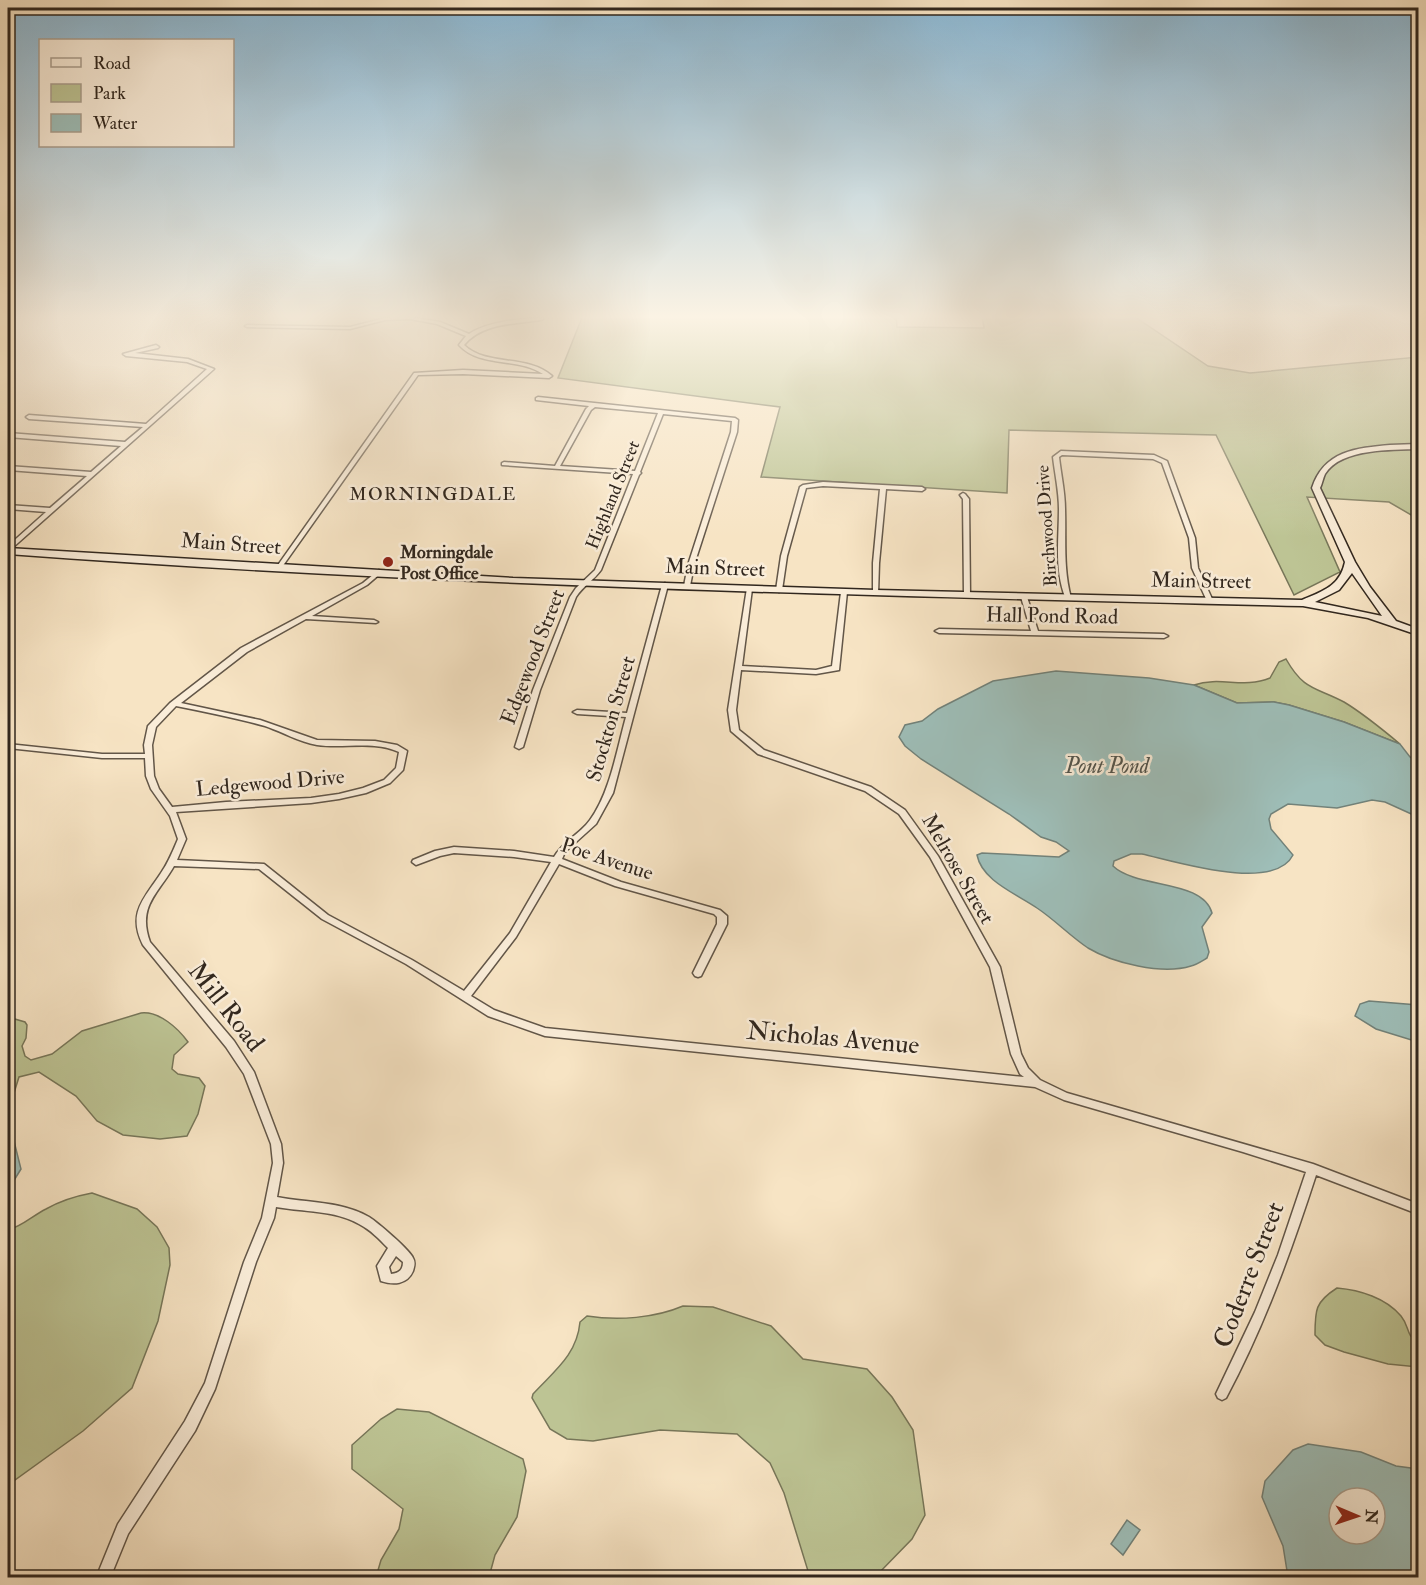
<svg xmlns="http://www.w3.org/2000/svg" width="1426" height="1585" viewBox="0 0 1426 1585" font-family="'IM FELL Double Pica',serif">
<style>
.green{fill:#bdc494;stroke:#777659;stroke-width:1.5}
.water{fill:#9ebeb8;stroke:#72827a;stroke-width:1.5;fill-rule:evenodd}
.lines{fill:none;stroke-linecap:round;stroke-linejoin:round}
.street-casing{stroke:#625648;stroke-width:3}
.secondary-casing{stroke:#31271e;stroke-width:3}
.street{fill:#faedd9;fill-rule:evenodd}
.secondary{fill:#faedd9;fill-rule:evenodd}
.poi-dot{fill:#8f2418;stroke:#faedd9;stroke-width:2}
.labels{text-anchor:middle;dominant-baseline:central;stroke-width:5;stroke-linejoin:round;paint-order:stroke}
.far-neighbourhood-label{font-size:18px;letter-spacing:1.5px;fill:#31271e;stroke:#faedd9}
.far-street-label{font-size:18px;fill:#31271e;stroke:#faedd9}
.far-poi-label{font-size:18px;font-weight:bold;fill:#31271e;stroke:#faedd9;text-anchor:start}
.street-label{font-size:21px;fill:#31271e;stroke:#faedd9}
.water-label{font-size:22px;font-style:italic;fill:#52544c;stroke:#faedd9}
.near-street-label{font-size:26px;fill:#31271e;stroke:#faedd9}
</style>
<rect width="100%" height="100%" fill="#f7e4c4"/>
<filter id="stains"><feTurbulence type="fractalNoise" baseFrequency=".00333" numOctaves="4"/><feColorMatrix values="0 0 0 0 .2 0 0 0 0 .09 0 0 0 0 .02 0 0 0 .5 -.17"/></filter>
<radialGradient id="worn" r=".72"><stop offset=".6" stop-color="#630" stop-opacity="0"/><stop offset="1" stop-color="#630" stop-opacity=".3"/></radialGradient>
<path class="green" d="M583,315H896L897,327L984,328L982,315H1132L1208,366L1250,373L1418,357V519L1389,502L1307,497L1340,572L1294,595L1216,435L1009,430L1007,493L761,477L780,407L558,378Z
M1286,659C1304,691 1316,687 1344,702C1364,714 1382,729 1400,744L1344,722L1289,705L1274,702L1237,703L1194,685C1221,676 1243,689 1270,678L1279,662Z
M141,1013C159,1011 178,1028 188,1042L174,1055L172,1069L178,1074L199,1078L205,1086L198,1114L187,1136L160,1139L123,1135L97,1121L76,1096L39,1072L19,1077L8,1112V1017L25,1022L27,1025L26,1038L22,1046L25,1056L31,1060L52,1054L82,1031Z
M92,1193L137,1209L157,1227L169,1248L170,1265L158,1321L132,1388L83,1431L8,1485V1230C23,1226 32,1216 46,1209C60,1201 76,1196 92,1193Z
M1337,1288C1360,1290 1386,1298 1401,1316C1410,1327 1405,1334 1418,1343V1367L1388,1364L1344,1352L1325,1345L1315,1335C1315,1310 1315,1302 1337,1288Z
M683,1306L713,1307L771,1326L803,1359L867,1369L892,1397L913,1430L925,1515L912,1539L875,1577H812L808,1571L784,1493L770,1463L737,1434L660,1430L593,1441L567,1439L550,1429L532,1398L533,1394C554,1371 577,1355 580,1322L587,1316C618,1321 655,1318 683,1306Z
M397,1409L429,1412L523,1459L526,1471L517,1517L495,1555L489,1577H376L381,1560L399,1529L403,1509L352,1469V1445L381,1419Z"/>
<path class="water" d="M1056,671L1149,678L1194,685L1237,703L1274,702L1289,705L1344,722L1400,744L1410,757L1418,762V817L1385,802L1372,800L1337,808L1288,804L1271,814L1269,819L1271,829L1293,855C1274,893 1174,861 1142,854H1131L1114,861L1113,866C1137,889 1203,879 1212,913L1202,927L1209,952L1207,958C1202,961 1196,965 1191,966C1162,975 1113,963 1088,948C1070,936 1055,920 1037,908C1017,894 982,881 977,855L982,853L1059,857L1069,851L1056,842L1041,837L1009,814L921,759L905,746L899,737L905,725L922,721L938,709L993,681Z
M1369,1001L1418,1005V1042L1376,1029L1355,1016L1360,1004Z
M8,1128L13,1137L21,1169L8,1190Z
M1308,1444L1361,1452L1396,1466L1418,1469V1577H1288L1283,1546L1262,1497L1265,1481L1293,1450ZM1339,1498H1375V1534H1339Z
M1127,1520L1140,1530L1123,1555L1111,1544Z"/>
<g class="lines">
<defs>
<path id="street" d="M410,317L440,322L469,334C487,322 521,318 543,318V319L541,320C515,324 482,323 464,345C487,367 527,354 552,376L549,378L463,374L418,375L282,567H278V565L414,373L463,370L543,374C518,357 480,368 459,345L466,336L437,324L410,319L385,320L350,329L247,327L245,326L247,325L350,327L385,318Z
M156,345L159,347L158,348L135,353L188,359L214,369L10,550L8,551V546L46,512L8,509V505L50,508L87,476L8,470V466L91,472L121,446L8,437V433L125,442L143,427L29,419L26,417L29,415L146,424L207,369L187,362L126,356L123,354Z
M538,397L735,418L738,420L737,432L694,565L690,586L687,588L684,586L688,565L731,432L732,421L663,414L640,472L641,473L639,475L601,570C594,580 583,586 576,597L540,690L523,747L519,749L515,747L533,690L570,597L576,588L595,570L633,474L502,465V463L504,462L555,466L586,409L589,406L536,400V398ZM595,407L658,413L635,471L560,466L591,410Z
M1061,451L1154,455L1167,461L1195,538L1198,568L1213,601L1212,602H1208L1207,601L1192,568L1189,538L1162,463L1153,459L1062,455L1059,457C1061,475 1065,492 1065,509C1066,540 1063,568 1071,598L1070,599H1066C1054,571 1059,539 1059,509C1059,492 1055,474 1053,457Z
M823,482L922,487L925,489L922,491L886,489L879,563L878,594H874L873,593V563L880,489L823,486L806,488L787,556L782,590L779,592L776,590L781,556L800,487L803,485Z
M963,493L965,494L969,499L970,595L967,597L964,595L963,499L960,495Z
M379,570L381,571V573L367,585L312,616L374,620L378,622L376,623L306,619L247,652L181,703L260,720L317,740L375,741L397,745L407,751L403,770L390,783L366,793L339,799L311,803L176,812L186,839L177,860L264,864L328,915L412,960L464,991L510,933L551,862L514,857L454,853L440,856L416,865L412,862L413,860L435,851L454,847L514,851L554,857C563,841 580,834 590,820C610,793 617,749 626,717L577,714L573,712L577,710L627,713L662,585L665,583L667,584L668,585L613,793L596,824L565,852L562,859L621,882L720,910L727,916V924L701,976L698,977L695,976L693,973L717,924V917L714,914L615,886L559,864L516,937L471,996L494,1010L545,1028L1024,1077L1020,1074L1011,1054L990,967L930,857L899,814L865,791L758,754L731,731L728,710L747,588L749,587L752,589L742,666L816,670L832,666L841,592L844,590L846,591L847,592L839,670L816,674L741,670L736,710L739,730L764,750L871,787L905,810L938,856L1000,967L1021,1054L1028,1068L1040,1080L1067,1093L1313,1164L1418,1204V1214L1316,1175C1291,1252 1264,1327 1226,1398L1222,1400L1218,1398L1216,1394L1255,1312L1278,1255L1306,1172L1243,1152L1064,1100L1035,1087L545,1036L488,1016L406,964L322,919L259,869L174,866C158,894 137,906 150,942L234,1041L254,1072L281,1144L283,1163L277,1197C307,1203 341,1201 369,1217C377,1222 410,1250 413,1258C416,1263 414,1267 413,1271C407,1285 393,1285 381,1281L377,1266L388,1248C379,1239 371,1230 359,1224C335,1210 303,1212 276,1207L274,1218L256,1262L215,1389L195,1431L128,1534L110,1578H96L118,1524L185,1421L205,1383L244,1262L262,1218L273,1163L271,1144L244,1074L226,1047L143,945C127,913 144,899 161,873C168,863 173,851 178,839L170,816L151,789L146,776L145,758H102L8,748V744L102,754H145L144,745L148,726L170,703L241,648L363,583ZM176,706C206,712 236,718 265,726C283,732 299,742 317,745C345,749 373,740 399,752L396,768L384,780L363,788L339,794L311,798L226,802L172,807L159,789L154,776L152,745L156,727ZM396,1256L403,1262C403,1270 399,1273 391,1274L389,1267Z
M1024,595L1027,597L1038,631L1164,634L1168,636L1164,638L939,633L935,631L939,629L1031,631L1021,597Z"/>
<path id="secondary" d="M1390,445L1418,444V449C1392,450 1341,448 1325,474C1323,478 1322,484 1320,488L1355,562L1370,587L1396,621L1418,629V635L1368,618L1303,606C871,596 439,586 8,554V548L513,578L876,590L1302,600C1323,591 1340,586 1345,562L1312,488C1324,451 1356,448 1390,445ZM1352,573L1382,616L1315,602L1339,590Z"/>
</defs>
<use href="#street" class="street-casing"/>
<use href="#secondary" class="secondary-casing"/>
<use href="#street" class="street"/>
<use href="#secondary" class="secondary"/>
</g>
<linearGradient id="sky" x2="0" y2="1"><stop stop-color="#8ab8d5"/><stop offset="0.59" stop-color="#fbf3e4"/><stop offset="1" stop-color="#fbf3e4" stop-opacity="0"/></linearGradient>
<rect width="1426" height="537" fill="url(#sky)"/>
<circle class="poi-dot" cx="388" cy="562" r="6"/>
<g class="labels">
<g class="far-neighbourhood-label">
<text x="433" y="494">MORNINGDALE</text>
</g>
<g class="far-street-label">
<text transform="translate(613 495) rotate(-68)">Highland Street</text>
<text transform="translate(1047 526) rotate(-94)">Birchwood Drive</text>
</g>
<g class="far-poi-label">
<text x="400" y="552">Morningdale<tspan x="400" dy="21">Post Office</tspan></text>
</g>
<g class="street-label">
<text transform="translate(231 544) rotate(4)">Main Street</text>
<text transform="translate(715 568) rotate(2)">Main Street</text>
<text transform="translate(1201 581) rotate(1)">Main Street</text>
<text transform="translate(1052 616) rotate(1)">Hall Pond Road</text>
<text transform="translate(533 657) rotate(-69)">Edgewood Street</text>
<text transform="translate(611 719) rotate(-74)">Stockton Street</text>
<text transform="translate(270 783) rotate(-5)">Ledgewood Drive</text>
<text transform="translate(607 859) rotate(18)">Poe Avenue</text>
<text transform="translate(958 869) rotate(60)">Melrose Street</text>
</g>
<g class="water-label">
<text x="1107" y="766">Pout Pond</text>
</g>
<g class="near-street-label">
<text transform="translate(226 1007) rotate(52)">Mill Road</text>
<text transform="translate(833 1038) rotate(5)">Nicholas Avenue</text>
<text transform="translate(1249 1275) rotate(-69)">Coderre Street</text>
</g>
</g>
<rect width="1426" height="1585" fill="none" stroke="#f7e4c4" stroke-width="30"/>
<rect x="9" y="9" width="1408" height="1567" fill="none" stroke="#31271e" stroke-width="3"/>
<rect x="15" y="15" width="1396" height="1555" fill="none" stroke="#31271e" stroke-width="1.5"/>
<rect x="39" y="39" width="195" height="108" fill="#faedd9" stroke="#aa9e8e" stroke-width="1.5"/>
<rect x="51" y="58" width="30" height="9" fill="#faedd9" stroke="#aa9e8e" stroke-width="1.5"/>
<text x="93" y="69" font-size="18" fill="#31271e">Road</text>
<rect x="51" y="84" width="30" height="18" fill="#bdc494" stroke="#aa9e8e" stroke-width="1.5"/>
<text x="93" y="99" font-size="18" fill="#31271e">Park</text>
<rect x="51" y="114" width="30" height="18" fill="#9ebeb8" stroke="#aa9e8e" stroke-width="1.5"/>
<text x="93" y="129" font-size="18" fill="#31271e">Water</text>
<g transform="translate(1357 1516) rotate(92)"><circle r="28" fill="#faedd9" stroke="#aa9e8e" stroke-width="1.5"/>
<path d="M0-4.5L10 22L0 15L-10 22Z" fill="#8f2418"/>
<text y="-9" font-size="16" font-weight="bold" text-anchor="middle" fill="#31271e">N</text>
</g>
<rect width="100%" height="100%" filter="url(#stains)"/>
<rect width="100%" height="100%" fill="url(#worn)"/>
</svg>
